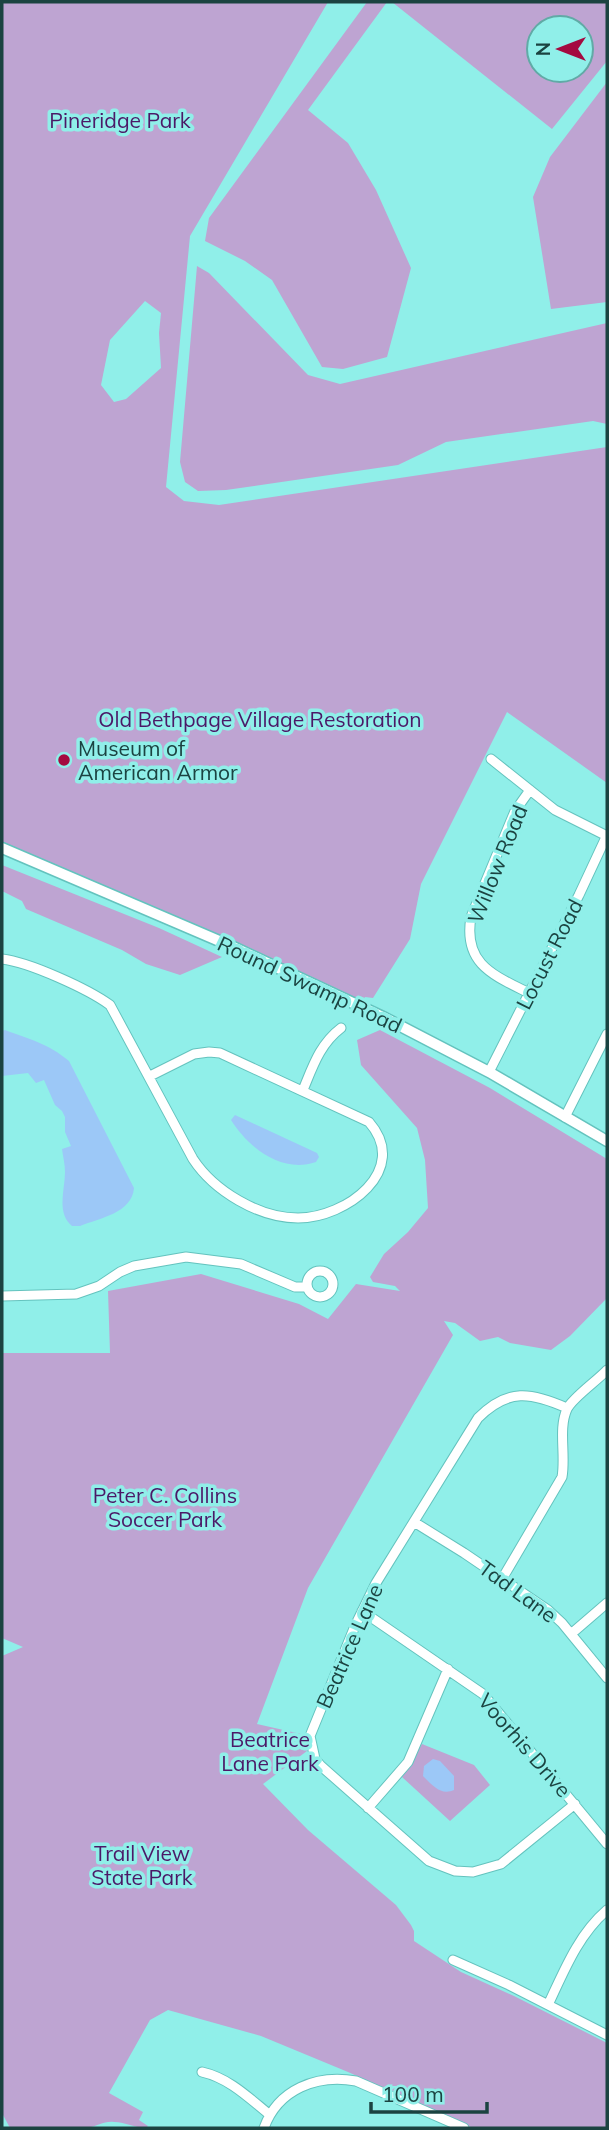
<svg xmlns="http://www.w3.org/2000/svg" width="609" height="2130" viewBox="0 0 609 2130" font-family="Mulish,sans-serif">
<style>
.green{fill:#bea4d2;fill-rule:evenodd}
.water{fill:#9cc8f7}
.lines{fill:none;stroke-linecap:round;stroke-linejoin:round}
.minor-casing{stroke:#64c3be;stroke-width:11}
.major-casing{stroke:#64c3be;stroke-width:13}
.minor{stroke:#fff;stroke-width:9}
.major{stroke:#fff;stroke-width:10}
.poi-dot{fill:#a40a40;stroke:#90efe9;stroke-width:2.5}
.labels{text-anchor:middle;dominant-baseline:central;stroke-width:7;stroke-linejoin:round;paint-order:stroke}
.park-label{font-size:21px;fill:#4b1967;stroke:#90efe9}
.poi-label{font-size:21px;fill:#1b4341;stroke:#90efe9;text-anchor:start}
.street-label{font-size:21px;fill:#1b4341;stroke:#90efe9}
</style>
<rect width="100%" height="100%" fill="#90efe9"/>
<path class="green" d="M2,2H328L190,236L166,487L184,501L219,505L607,447V783L507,712L421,884L410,939L373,998L365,997L361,1005L2,845ZM145,301L161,313L159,333L161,368L126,399L114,402L101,385L110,340Z
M367,2H387L308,110L348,143L376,190L411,268L387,357L343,369L322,367L272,280L245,261L205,241L209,218Z
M392,2H607V61L552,129ZM539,28H581V70H539Z
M607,82V302L551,309L533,197L550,157Z
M197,266L209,273L308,375L340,384L607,323V424L593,421L446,442L398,465L226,490L198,491L185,482L180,462Z
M2,865L159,928L222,957L180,975L146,964L122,950L26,909L22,901L2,891Z
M380,1030L490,1088L607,1159V1298L570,1336L551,1350L510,1343L498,1337L480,1341L455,1323L444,1321L453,1335L308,1588L257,1724L310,1736L311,1748L263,1784L308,1830L396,1905L411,1925L414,1931V1941L461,1972L514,1996L607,2043V2128H473L348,2072L261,2036L168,2010L150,2020L109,2093L143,2112L139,2120L148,2126L146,2128C134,2128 126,2122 114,2122C104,2121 97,2126 88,2128C70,2130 30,2128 10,2128L2,2113V1656L23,1647L2,1638V1353H110L108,1291L201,1274L299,1304L328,1319L356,1284L400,1291L395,1286L373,1282L370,1277L384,1254L408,1232L428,1208L425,1160L417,1128L361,1065L357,1040Z
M422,1744L474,1765L490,1785L450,1821L402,1777Z"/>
<path class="water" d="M5,1030C29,1039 49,1044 69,1061L134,1188C132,1213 100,1218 80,1226H72C56,1213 65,1190 65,1172C65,1164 63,1157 62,1149L71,1146L65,1132V1117L62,1111L55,1105L44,1080L36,1083L28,1073L2,1076V1031Z
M235,1115L317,1153L319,1157L316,1162C281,1174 248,1147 231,1120Z
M433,1759L440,1761L454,1776V1790C441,1796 432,1785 423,1776L424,1766Z"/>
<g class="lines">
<defs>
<path id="minor" d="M491,759L555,810L607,836
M2,959C29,962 88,989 110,1005L193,1159C214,1191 259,1218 298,1218C346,1218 411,1170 369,1122L220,1053L209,1052L194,1054L150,1076
M529,993C493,975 463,964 471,917L515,811L530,790
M489,1072L579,895L607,835
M303,1090C313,1066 320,1044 341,1028
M565,1117L607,1034
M307 1284a13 13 0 1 1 26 0a13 13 0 1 1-26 0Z
M2,1296L76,1294L99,1286L120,1272L134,1266L186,1257L241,1264L295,1287H307
M567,1408C531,1392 508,1388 478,1418L376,1583L355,1626L310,1736L315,1759L321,1766L429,1861L455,1871L473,1872L501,1864L575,1804
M414,1522L464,1553L548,1610L562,1623L607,1678
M502,1579L562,1477C566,1455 558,1429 567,1409C572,1398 598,1380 607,1370
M362,1611L483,1694L607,1844
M571,1634L607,1603
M368,1808L408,1762L448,1669
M453,1960L509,1985L607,2035
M548,2005C564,1971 578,1935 607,1910
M202,2072C229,2078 249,2098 270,2115
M264,2128C278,2089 317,2074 356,2081L464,2128"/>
<path id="major" d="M2,848L231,946L385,1018L489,1072L607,1141"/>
</defs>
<use href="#minor" class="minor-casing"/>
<use href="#major" class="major-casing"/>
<use href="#minor" class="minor"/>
<use href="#major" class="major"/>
</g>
<circle class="poi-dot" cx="64" cy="760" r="7"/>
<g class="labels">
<g class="park-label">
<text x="120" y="120">Pineridge Park</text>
<text x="260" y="719">Old Bethpage Village Restoration</text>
<text x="165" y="1495">Peter C. Collins<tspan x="165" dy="24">Soccer Park</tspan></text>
<text x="270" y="1739">Beatrice<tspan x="270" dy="24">Lane Park</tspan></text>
<text x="142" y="1853">Trail View<tspan x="142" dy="24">State Park</tspan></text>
</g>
<g class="poi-label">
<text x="78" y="748">Museum of<tspan x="78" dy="24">American Armor</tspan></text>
</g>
<g class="street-label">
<text transform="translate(497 864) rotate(-68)">Willow Road</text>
<text transform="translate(549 954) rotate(-63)">Locust Road</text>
<text transform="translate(310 984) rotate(25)">Round Swamp Road</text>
<text transform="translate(518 1591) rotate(36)">Tad Lane</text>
<text transform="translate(349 1646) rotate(-66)">Beatrice Lane</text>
<text transform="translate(525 1745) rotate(49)">Voorhis Drive</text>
</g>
</g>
<rect width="609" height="2130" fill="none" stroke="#1b4341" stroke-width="7"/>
<g transform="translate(560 49) rotate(270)"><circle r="33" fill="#90efe9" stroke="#61aaa6" stroke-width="2"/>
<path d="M0-5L12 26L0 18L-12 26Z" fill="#a40a40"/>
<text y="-10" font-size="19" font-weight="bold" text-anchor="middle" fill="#1b4341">N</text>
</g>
<path d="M371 2102v10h116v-10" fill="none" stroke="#1b4341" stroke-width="3.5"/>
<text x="382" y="2102" font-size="21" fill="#1b4341" stroke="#90efe9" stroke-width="5" paint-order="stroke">100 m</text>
</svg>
